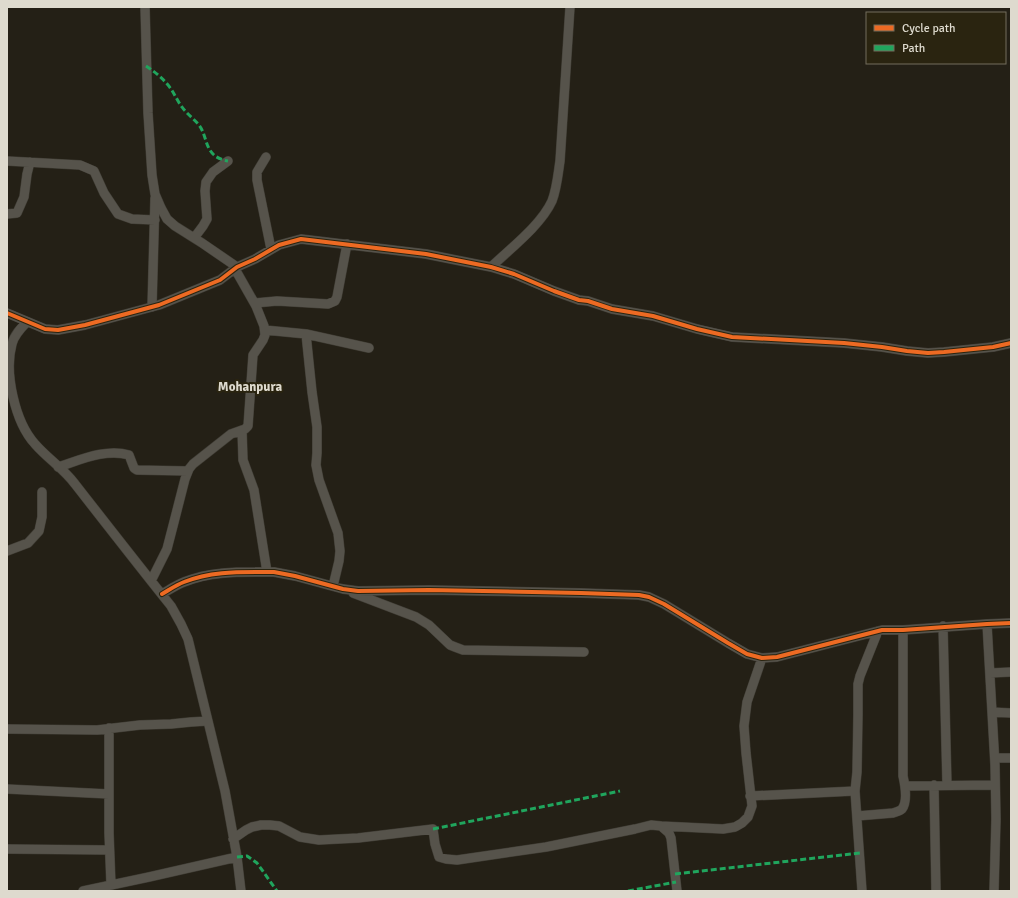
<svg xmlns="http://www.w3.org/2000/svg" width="1018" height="898" viewBox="0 0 1018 898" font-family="Signika,sans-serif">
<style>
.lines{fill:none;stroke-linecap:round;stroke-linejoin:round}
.street-casing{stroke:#3f3c34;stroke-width:10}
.street{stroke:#56534b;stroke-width:9}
.quiet{stroke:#20a55d;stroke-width:3;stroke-dasharray:6 3;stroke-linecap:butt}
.cycleway-casing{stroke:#2a2410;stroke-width:6}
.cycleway{stroke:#ed6a23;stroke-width:4}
.labels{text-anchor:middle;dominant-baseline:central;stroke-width:4;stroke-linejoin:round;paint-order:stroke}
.quarter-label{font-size:13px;font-weight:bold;fill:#dedace;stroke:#2a2410}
</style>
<rect width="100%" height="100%" fill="#242016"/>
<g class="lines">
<defs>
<path id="street" d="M145,7L148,113L152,175L155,194L161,208L167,219L175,226L202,243L237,267
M266,157L257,172V180L271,249
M7,161L80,165L94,171L104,193L118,214L132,219L155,220
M7,214L17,213L24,197L27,174L30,162
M194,238L203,226L207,219L205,191L206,182L213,172L228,161
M491,267C511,248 541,225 552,201C557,188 558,174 560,161L570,7
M255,303L277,301L328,304L335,301L337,297L347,244
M152,307L155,198
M7,313L45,329L58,330L85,325L159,305L220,280L237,267L255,259L279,245L301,239L426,254L491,267L514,274L554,291L579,300L588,301L612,309L653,316L697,329L732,337L844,343L882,347L907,351L928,353L944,352L993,347L1011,343
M27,322C21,328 14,335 12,344C4,373 15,422 35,444C47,458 64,469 75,484C107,525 139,566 171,606L181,624L188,639L225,791L237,857L241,891
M265,330L306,334L369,348
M306,334L312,392L317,427V453L316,465L319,480L338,533L340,551L339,561L333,586
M242,430L243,460L254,490L267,572
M58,467C80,460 106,448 129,455L134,468L137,470L188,471
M7,551L28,543L39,531L42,517V492
M151,581L167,549L174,522L185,479L189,469L193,464L231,434L245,429L248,426L253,355L263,340L265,335L264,326L256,306L235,269
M353,593L416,617L429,625L450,645L455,647L463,650L584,652
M162,594C169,590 176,585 184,582C211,571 239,572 267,572H274L295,576L343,589L358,591L429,590L581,593L639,595L649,597L664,604L728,643L747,654L762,658L777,657L882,630H903L987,624L1011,623
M987,624L995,765L996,819L994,891
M943,626L947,785
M990,673L1011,672
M992,712L1011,713
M109,728V833L111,885
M7,729L97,730L140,725L171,724L191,722L208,721
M995,758H1011
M934,785L936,891
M905,786L995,785
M7,789L109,794
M750,796L855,791
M857,816L893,813C896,812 900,811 902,809C908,801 905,785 903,776V630
M661,826L723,829L735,827L742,823L748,817L752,806L746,753L744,726L747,702L762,658
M233,839L246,830L252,827L261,825H270L279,826L300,837L319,840L358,838L433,829L435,844L439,857L446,859L457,860L546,847L635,829L651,825L661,826L669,833L671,838L677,891
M7,849L109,850
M83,891L149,877L237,857
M862,891L855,791L857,772L858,714V684L860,676L878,631"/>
</defs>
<use href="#street" class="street-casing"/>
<use href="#street" class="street"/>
<path class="quiet" d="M146,66C155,72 164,79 171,89C175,95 178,102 182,107C187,114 194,119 199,125C206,134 205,147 214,155C217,158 223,160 228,161
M433,829L620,791
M237,857L247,856L257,863L277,891
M675,874L860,853
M628,891L676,882"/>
<defs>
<path id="cycleway" d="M7,313L45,329L58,330L85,325L159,305L220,280L237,267L255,259L279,245L301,239L426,254L491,267L514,274L554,291L579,300L588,301L612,309L653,316L697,329L732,337L844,343L882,347L907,351L928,353L944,352L993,347L1011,343
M162,594C169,590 176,585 184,582C211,571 239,572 267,572H274L295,576L343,589L358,591L429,590L581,593L639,595L649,597L664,604L728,643L747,654L762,658L777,657L882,630H903L987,624L1011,623"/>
</defs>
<use href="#cycleway" class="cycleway-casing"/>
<use href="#cycleway" class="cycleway"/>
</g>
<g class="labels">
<g class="quarter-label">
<text x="250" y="387">Mohanpura</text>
</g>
</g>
<rect width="1018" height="898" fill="none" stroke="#dedace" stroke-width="16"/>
<rect x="866" y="12" width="140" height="52" fill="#2a2410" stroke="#726d5c"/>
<rect x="874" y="25" width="20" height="6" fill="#ed6a23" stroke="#726d5c"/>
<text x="902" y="32" font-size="12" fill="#dedace">Cycle path</text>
<rect x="874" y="45" width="20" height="6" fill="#20a55d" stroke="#726d5c"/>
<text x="902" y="52" font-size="12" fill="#dedace">Path</text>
</svg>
